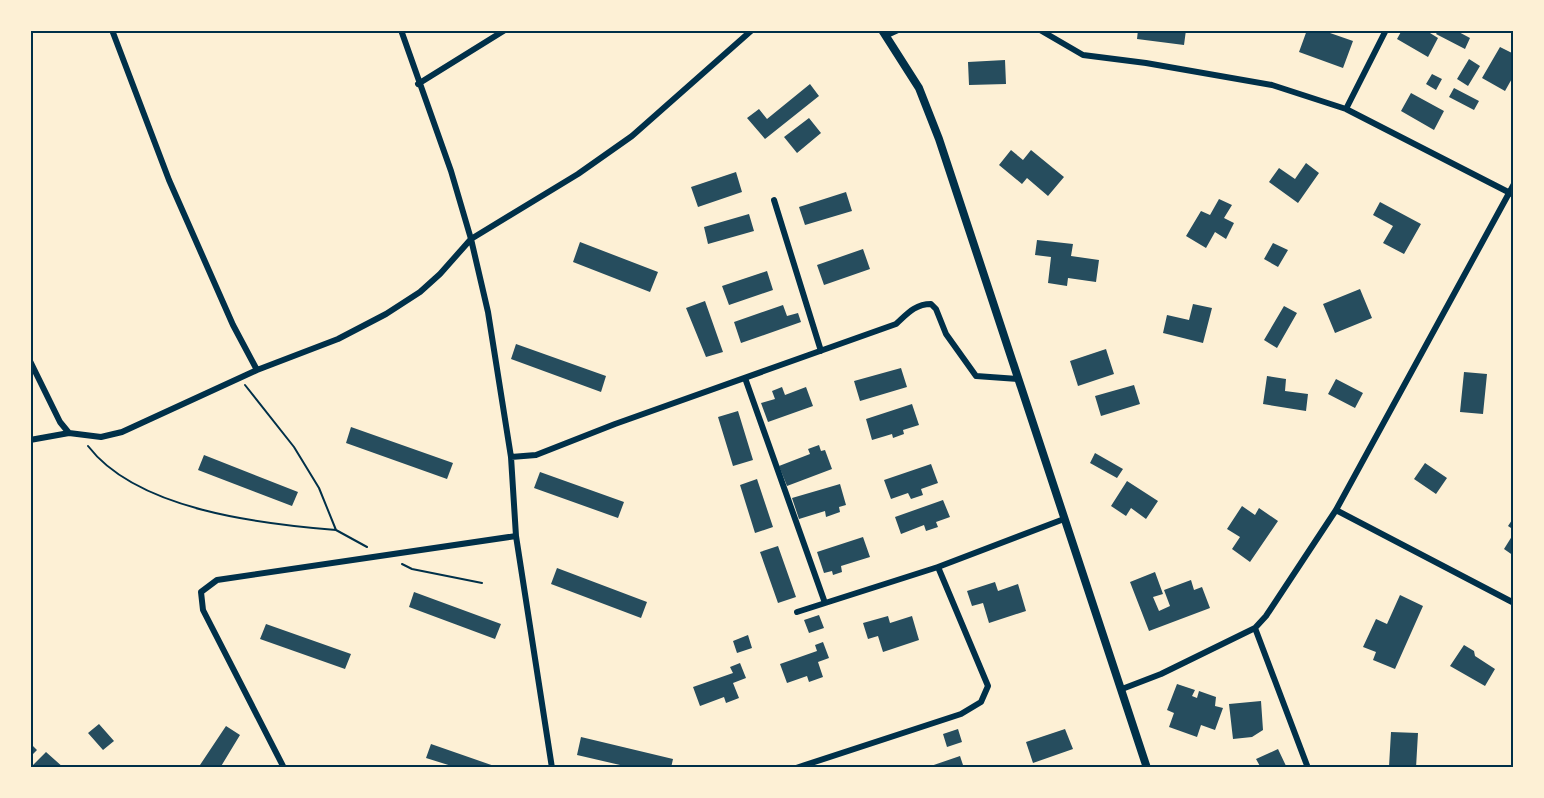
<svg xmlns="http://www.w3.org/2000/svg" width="1544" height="798" viewBox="0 0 1544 798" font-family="Georgia,serif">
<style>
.building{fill:#264d5e}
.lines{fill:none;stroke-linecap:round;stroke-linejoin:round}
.path{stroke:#003049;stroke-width:2}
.minor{stroke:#003049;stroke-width:6}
.tertiary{stroke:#003049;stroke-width:8}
.neatline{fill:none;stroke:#003049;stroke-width:2}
</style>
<rect width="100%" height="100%" fill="#fdf0d5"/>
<path class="building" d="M1138,30H1186L1184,45L1137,39Z
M1307,30H1331L1330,33L1353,41L1343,68L1299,52Z
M1402,30H1432L1430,33L1438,38L1428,57L1397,39Z
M1439,30H1455L1470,38L1465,49L1436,34Z
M1500,47L1514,54V75L1505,91L1482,78Z
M1469,59L1480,66L1468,86L1457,79Z
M1005,60L1006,84L969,85L968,62Z
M1432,74L1442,79L1436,90L1426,84Z
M810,84L819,96L765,139L747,118L759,109L767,119Z
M1454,88L1479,101L1474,110L1449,97Z
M1411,93L1444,111L1434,130L1401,111Z
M809,118L821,133L797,153L784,137Z
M1011,150L1023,160L1031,150L1064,177L1048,196L1027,178L1022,184L999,165Z
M1306,163L1319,173L1298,203L1269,182L1279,168L1295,179Z
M736,172L742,192L698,207L691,187Z
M846,192L852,211L805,225L799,207Z
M1219,199L1232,205L1224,218L1234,223L1226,239L1215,232L1206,248L1186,236L1201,211L1210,215Z
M1380,202L1421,224L1404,254L1383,243L1393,226L1373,215Z
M749,214L754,231L708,244L704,227Z
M1037,240L1073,244L1071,256L1099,260L1096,282L1068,278L1067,286L1048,283L1051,257L1035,255Z
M580,242L658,272L650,292L573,262Z
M1273,243L1288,250L1278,267L1264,259Z
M863,249L870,269L824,285L817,265Z
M767,271L773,290L729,305L722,286Z
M1360,289L1372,318L1335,333L1323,304Z
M705,301L723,352L706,357L686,308Z
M1193,304L1212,308L1203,343L1163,333L1167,315L1189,320Z
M783,305L787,316L798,313L801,322L741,343L734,322Z
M1284,306L1297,313L1277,348L1264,340Z
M516,344L606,376L601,392L511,359Z
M1106,349L1114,374L1078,386L1070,361Z
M901,368L907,387L860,401L854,381Z
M1464,372L1487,374L1483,414L1460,412Z
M1267,376L1286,379L1285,391L1308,394L1306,411L1263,404Z
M1336,379L1363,393L1355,408L1328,394Z
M1134,385L1140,404L1101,416L1095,396Z
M782,387L785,395L806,387L813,406L768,422L761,403L775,399L772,391Z
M912,404L919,425L903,430L904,434L893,438L892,434L872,440L866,419Z
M738,411L753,460L733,466L718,417Z
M351,427L453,463L447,479L346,443Z
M819,445L821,451L825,450L832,469L787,486L779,466L810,454L808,449Z
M1095,453L1123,469L1117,478L1090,463Z
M204,455L298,492L292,506L198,470Z
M1425,463L1447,478L1436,494L1414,479Z
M931,464L938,483L921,489L923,495L911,499L908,493L891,499L884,480Z
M540,472L624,502L618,518L534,488Z
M757,479L773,527L755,533L740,485Z
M1127,481L1158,501L1146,519L1131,508L1126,516L1111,506Z
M840,484L846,505L839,507L840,512L826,517L825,511L799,519L792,498Z
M943,500L950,517L936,522L938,527L926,531L924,525L901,534L895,517Z
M1242,506L1255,515L1259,508L1278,521L1250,562L1232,549L1240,537L1227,529Z
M1514,517V530L1508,526Z
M1514,533V556L1504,549Z
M863,537L870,557L841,566L842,572L833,575L832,571L824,573L817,552Z
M778,546L796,597L778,603L760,552Z
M557,568L647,602L641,618L551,584Z
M1155,572L1163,594L1153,597L1159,611L1170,606L1164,590L1191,580L1194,590L1202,587L1210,608L1149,631L1130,582Z
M995,582L998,591L1018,584L1026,611L989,623L983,603L972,606L967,591Z
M414,592L501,624L495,639L409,607Z
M1400,595L1423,606L1395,669L1373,660L1376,652L1363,647L1376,619L1387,624Z
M819,615L824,628L809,633L804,620Z
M888,616L890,623L912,616L919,640L883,652L878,636L868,639L863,623Z
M266,624L351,654L345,669L260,639Z
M748,635L752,648L737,653L733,641Z
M823,642L829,658L818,662L823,677L809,682L807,676L787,683L780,664L817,651L815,645Z
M1464,645L1474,651L1475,656L1495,669L1485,686L1450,666Z
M740,663L746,678L733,683L739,698L726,703L724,697L700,706L693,687L733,673L730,667Z
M1177,684L1195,690L1192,696L1197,698L1199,691L1216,697L1215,706L1223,708L1215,730L1201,725L1197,737L1169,727L1174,713L1167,710Z
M1261,701L1263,730L1252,737L1233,739L1229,704Z
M99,724L114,741L103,750L88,733Z
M226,726L240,735L220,768H198Z
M958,729L962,742L947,747L943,734Z
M1065,729L1073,749L1033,763L1026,742Z
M1391,732L1418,733L1416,768L1389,767Z
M581,737L673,759L671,768H633L577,755Z
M30,743L37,750L30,757Z
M431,744L500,768H458L426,758Z
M1278,749L1287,768H1261L1256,759Z
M46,752L64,768H36L33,765Z
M960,756L964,768H925Z"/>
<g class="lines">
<path class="path" d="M245,385L294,447L319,488L336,530L367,547
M88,446C137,510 261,524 336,530
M402,564L412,569L482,583"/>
<path class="minor" d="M112,30L169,180L233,325L257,370
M401,30L451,171L471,239L488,312L511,457L516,536L552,768
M1040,30L1083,55L1146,63L1272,85L1346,109L1514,195
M887,35L898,30
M418,84L505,30
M1346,109L1386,30
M774,200L821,351
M30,361L60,422L69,433L101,437L122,432L257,370L338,339L386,314L420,292L440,274L471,239L578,174L632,136L752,30
M745,378L825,603
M30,440L69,433
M511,457L536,455L615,424L896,324C907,314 915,304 931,304L936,309L946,334L976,376L1018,379
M1336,510L1514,603
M797,612L938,567L1064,519
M1255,628L1308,768
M1122,689L1161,674L1255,628L1266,616L1336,510L1514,184
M284,768L203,610L201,592L217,580L516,536
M796,768L961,714L981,702L988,686L938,567"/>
<path class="tertiary" d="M882,30L919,88L939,139L1147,768"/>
</g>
<rect width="1544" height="798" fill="none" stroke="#fdf0d5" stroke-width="63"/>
<rect x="32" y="32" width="1480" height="734" class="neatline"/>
</svg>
